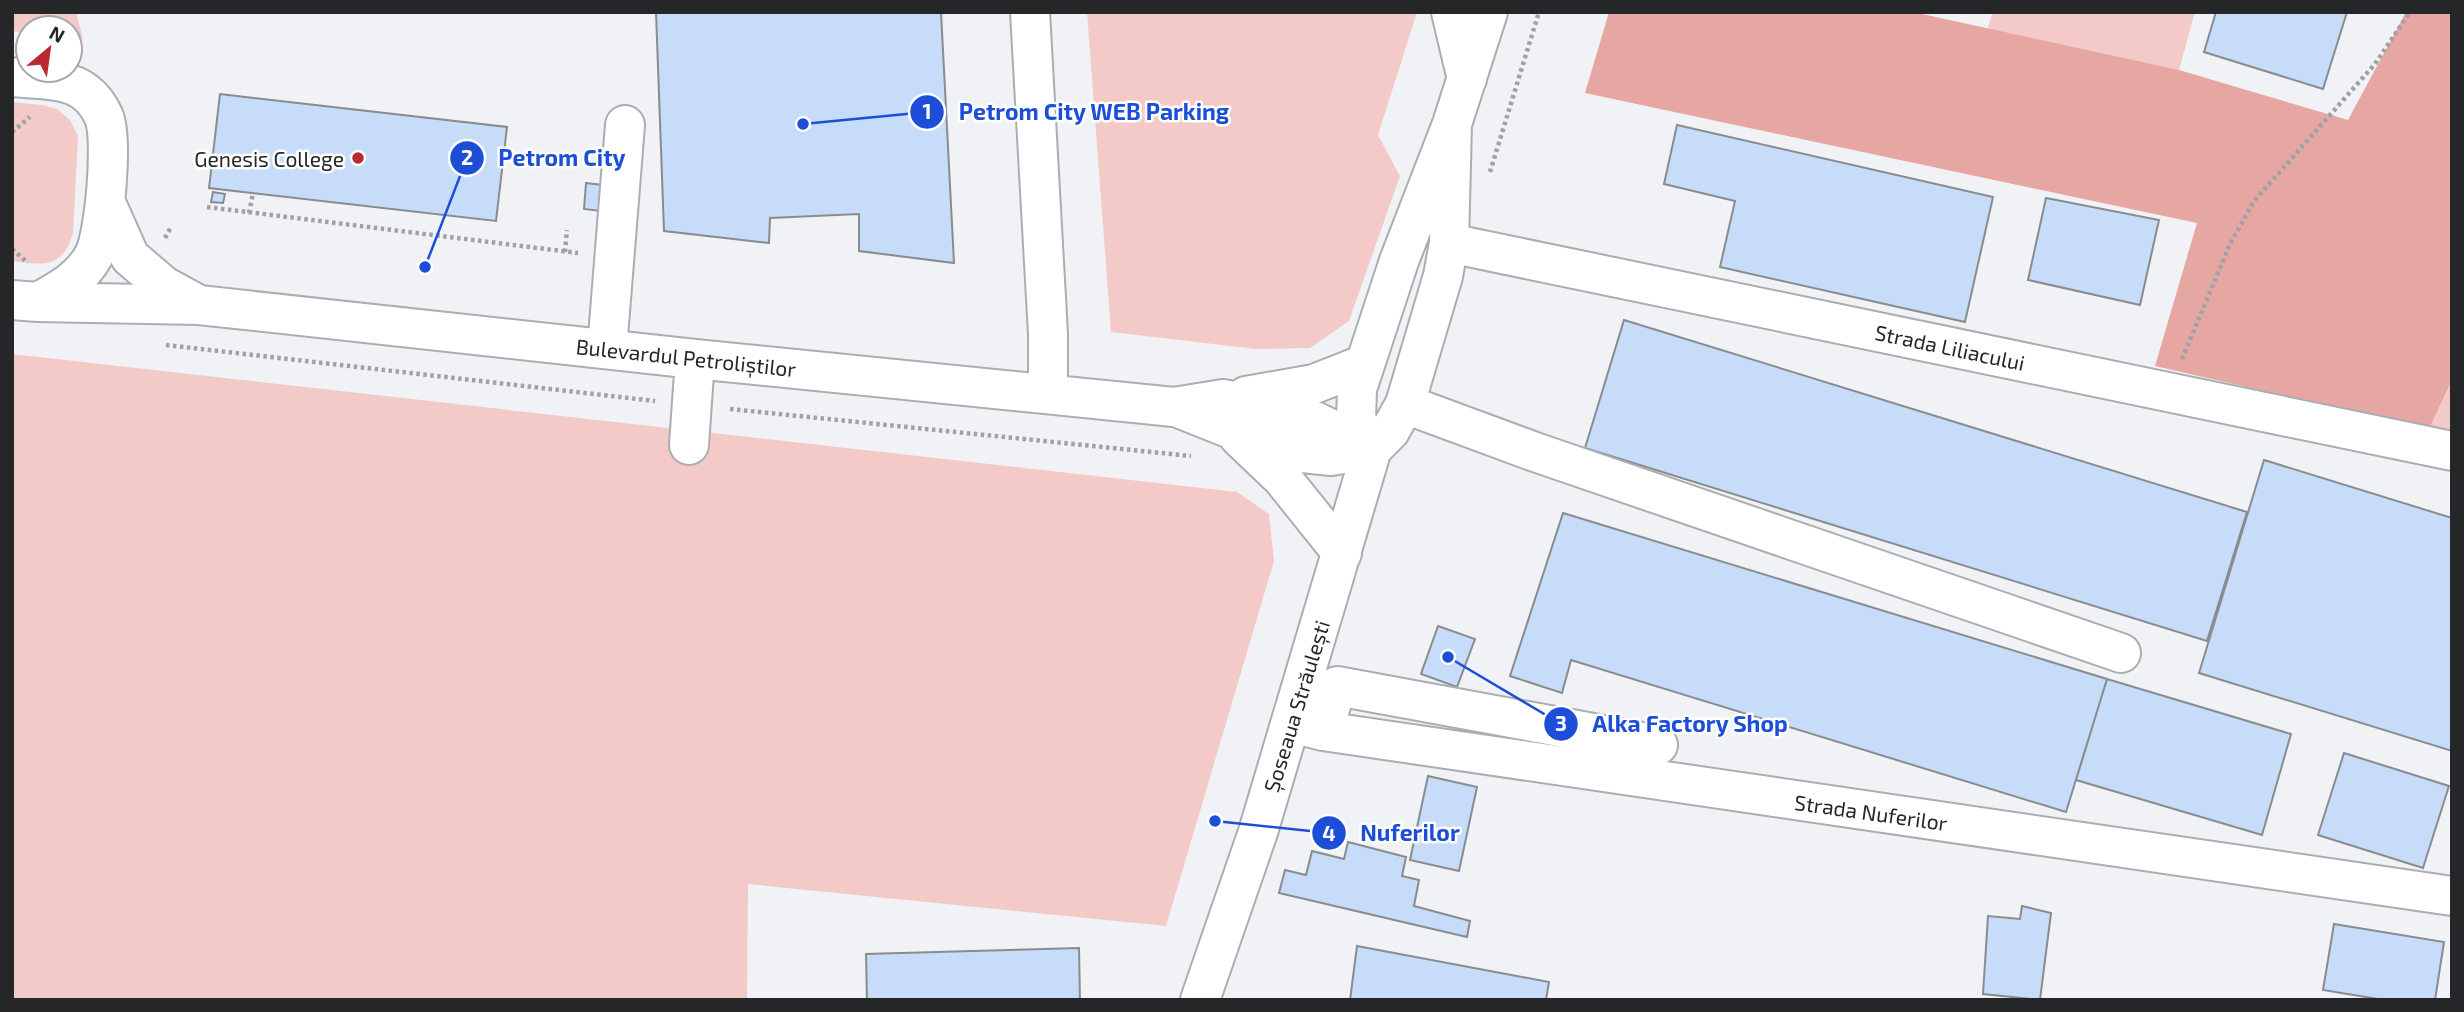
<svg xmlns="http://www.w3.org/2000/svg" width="2464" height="1012" viewBox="0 0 2464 1012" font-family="'Exo 2',sans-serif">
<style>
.green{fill:#f4cac8}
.forest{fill:#e6a7a3}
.building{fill:#c7dcf8;stroke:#898c8f;stroke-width:2}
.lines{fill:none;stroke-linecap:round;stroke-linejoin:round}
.minor-casing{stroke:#abaeb1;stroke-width:42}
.path{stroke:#9fa1a4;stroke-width:4.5;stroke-dasharray:3.5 3.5;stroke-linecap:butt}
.minor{stroke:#fff;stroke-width:38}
.poi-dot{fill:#ba2934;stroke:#fff;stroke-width:2.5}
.labels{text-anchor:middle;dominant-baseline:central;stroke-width:5;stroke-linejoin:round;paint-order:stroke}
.poi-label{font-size:21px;fill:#252627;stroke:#fff;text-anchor:end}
.street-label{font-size:21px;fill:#252627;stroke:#fff}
.leader{fill:none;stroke:#1d4ed8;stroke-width:2.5}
.callout-dot{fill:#1d4ed8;stroke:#fff;stroke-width:2.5}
.mark-label{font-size:21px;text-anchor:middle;font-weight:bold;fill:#fff}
.callout-label{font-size:23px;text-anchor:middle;font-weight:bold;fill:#1d4ed8;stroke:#fff;stroke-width:5;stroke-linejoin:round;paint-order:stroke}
</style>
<rect width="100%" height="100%" fill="#f0f2f6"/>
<path class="green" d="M12,12H76L83,39L70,38V28H28V33L12,31Z
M1087,12H1417L1378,135L1400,176L1349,321L1310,348L1256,349L1111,332Z
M1993,12H2195L2179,70L1987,30Z
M12,102L42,105L57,109L70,120L78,136L73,233C62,269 45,265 12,261Z
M12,354L1237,492L1269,514L1274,561L1166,926L748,884L747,1000H12Z
M2452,380V434L2429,429Z"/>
<path class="forest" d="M1609,12H1913L2179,70L2348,120L2406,12H2452V380L2429,429L2155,366L2197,223L1585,93Z"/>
<path class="building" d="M656,12H941L954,263L859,251V214L770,218L769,243L664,231Z
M2216,12H2347L2323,89L2204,52Z
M220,94L507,127L496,221L209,188Z
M1677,125L1993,197L1965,322L1720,267L1735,201L1664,184Z
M586,183L603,185L600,211L584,209Z
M213,192L225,194L223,203L211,202Z
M2046,198L2159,220L2140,305L2028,280Z
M1624,320L2247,512L2207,641L1585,448Z
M2264,460L2452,518V751L2199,673Z
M1563,513L2107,679L2066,812L1571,660L1562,693L1510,676Z
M1438,626L1475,639L1457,687L1421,674Z
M2107,679L2291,734L2262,835L2076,780Z
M2344,753L2449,786L2423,868L2318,835Z
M1428,776L1477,787L1459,871L1410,860Z
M1348,842L1406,857L1402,876L1419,880L1414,906L1470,921L1467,937L1279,893L1285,870L1306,875L1312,851L1344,859Z
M2022,906L2051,913L2040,1000L1983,994L1988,916L2020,919Z
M2334,924L2444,942L2435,1000H2384L2323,990Z
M1357,946L1549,982L1546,1000H1350Z
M1079,948L1080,1000H867L866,954Z"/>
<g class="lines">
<defs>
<path id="minor" d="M1030,12L1048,334V393
M1451,12L1467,79
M12,77C34,80 67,77 85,92C93,98 100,108 104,117C113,139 105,233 94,255C82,278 60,290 38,302
M106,203L130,257L164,286L197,304
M1449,243L2452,451
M12,300L38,302L199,305L695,359L1174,407L1223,399L1279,409L1317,422L1372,449
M607,349L625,125
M1246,396L1314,384L1365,364
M1405,404L1535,452L2121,653
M1176,407L1231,429L1303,453L1331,456L1372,449
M1239,437L1282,478L1342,553
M689,445L695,359
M1372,449L1356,419L1357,389L1399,261L1452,124L1488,12
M1291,723L1323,731L2452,896
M1323,731L1337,686L1658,745
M1200,1000L1258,832L1372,449L1390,431L1405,404L1443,276L1449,243L1452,124"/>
</defs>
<use href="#minor" class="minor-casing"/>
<path class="path" d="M12,132L30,117
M1490,172L1539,12
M207,207L578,253
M249,213L253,193
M165,238L171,227
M12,249L28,263
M565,252L567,230
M166,345L655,401
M2182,359L2230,244L2254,201L2375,64L2410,12
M730,409L1191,456"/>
<use href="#minor" class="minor"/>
</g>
<circle class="poi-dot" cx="358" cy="158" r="7"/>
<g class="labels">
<g class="poi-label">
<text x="344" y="158">Genesis College</text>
</g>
<g class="street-label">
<text transform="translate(1950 347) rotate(12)">Strada Liliacului</text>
<text transform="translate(686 357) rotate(6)">Bulevardul Petroliștilor</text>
<text transform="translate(1296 706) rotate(-73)">Șoseaua Străulești</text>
<text transform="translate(1871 812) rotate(8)">Strada Nuferilor</text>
</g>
</g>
<path class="leader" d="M803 124L927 112M425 267L467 158M1448 657L1561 724M1215 821L1329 833"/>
<g class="callout-dot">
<circle cx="803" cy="124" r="7"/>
<circle cx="425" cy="267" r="7"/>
<circle cx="1448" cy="657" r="7"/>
<circle cx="1215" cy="821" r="7"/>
<circle cx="927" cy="112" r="18"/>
<circle cx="467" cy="158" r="18"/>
<circle cx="1561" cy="724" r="18"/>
<circle cx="1329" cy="833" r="18"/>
</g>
<g class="mark-label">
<text x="927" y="119">1</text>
<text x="467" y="165">2</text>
<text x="1561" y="731">3</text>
<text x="1329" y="841">4</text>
</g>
<g class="callout-label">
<text x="1094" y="120">Petrom City WEB Parking</text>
<text x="562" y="166">Petrom City</text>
<text x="1690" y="732">Alka Factory Shop</text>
<text x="1410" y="841">Nuferilor</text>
</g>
<rect width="2464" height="1012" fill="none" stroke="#252627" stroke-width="28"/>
<g transform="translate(49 49) rotate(29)"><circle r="33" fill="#ffffff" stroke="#a8a8a9" stroke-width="2"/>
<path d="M0-5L12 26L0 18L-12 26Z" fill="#ba2934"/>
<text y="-10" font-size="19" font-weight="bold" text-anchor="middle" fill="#252627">N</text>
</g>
</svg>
